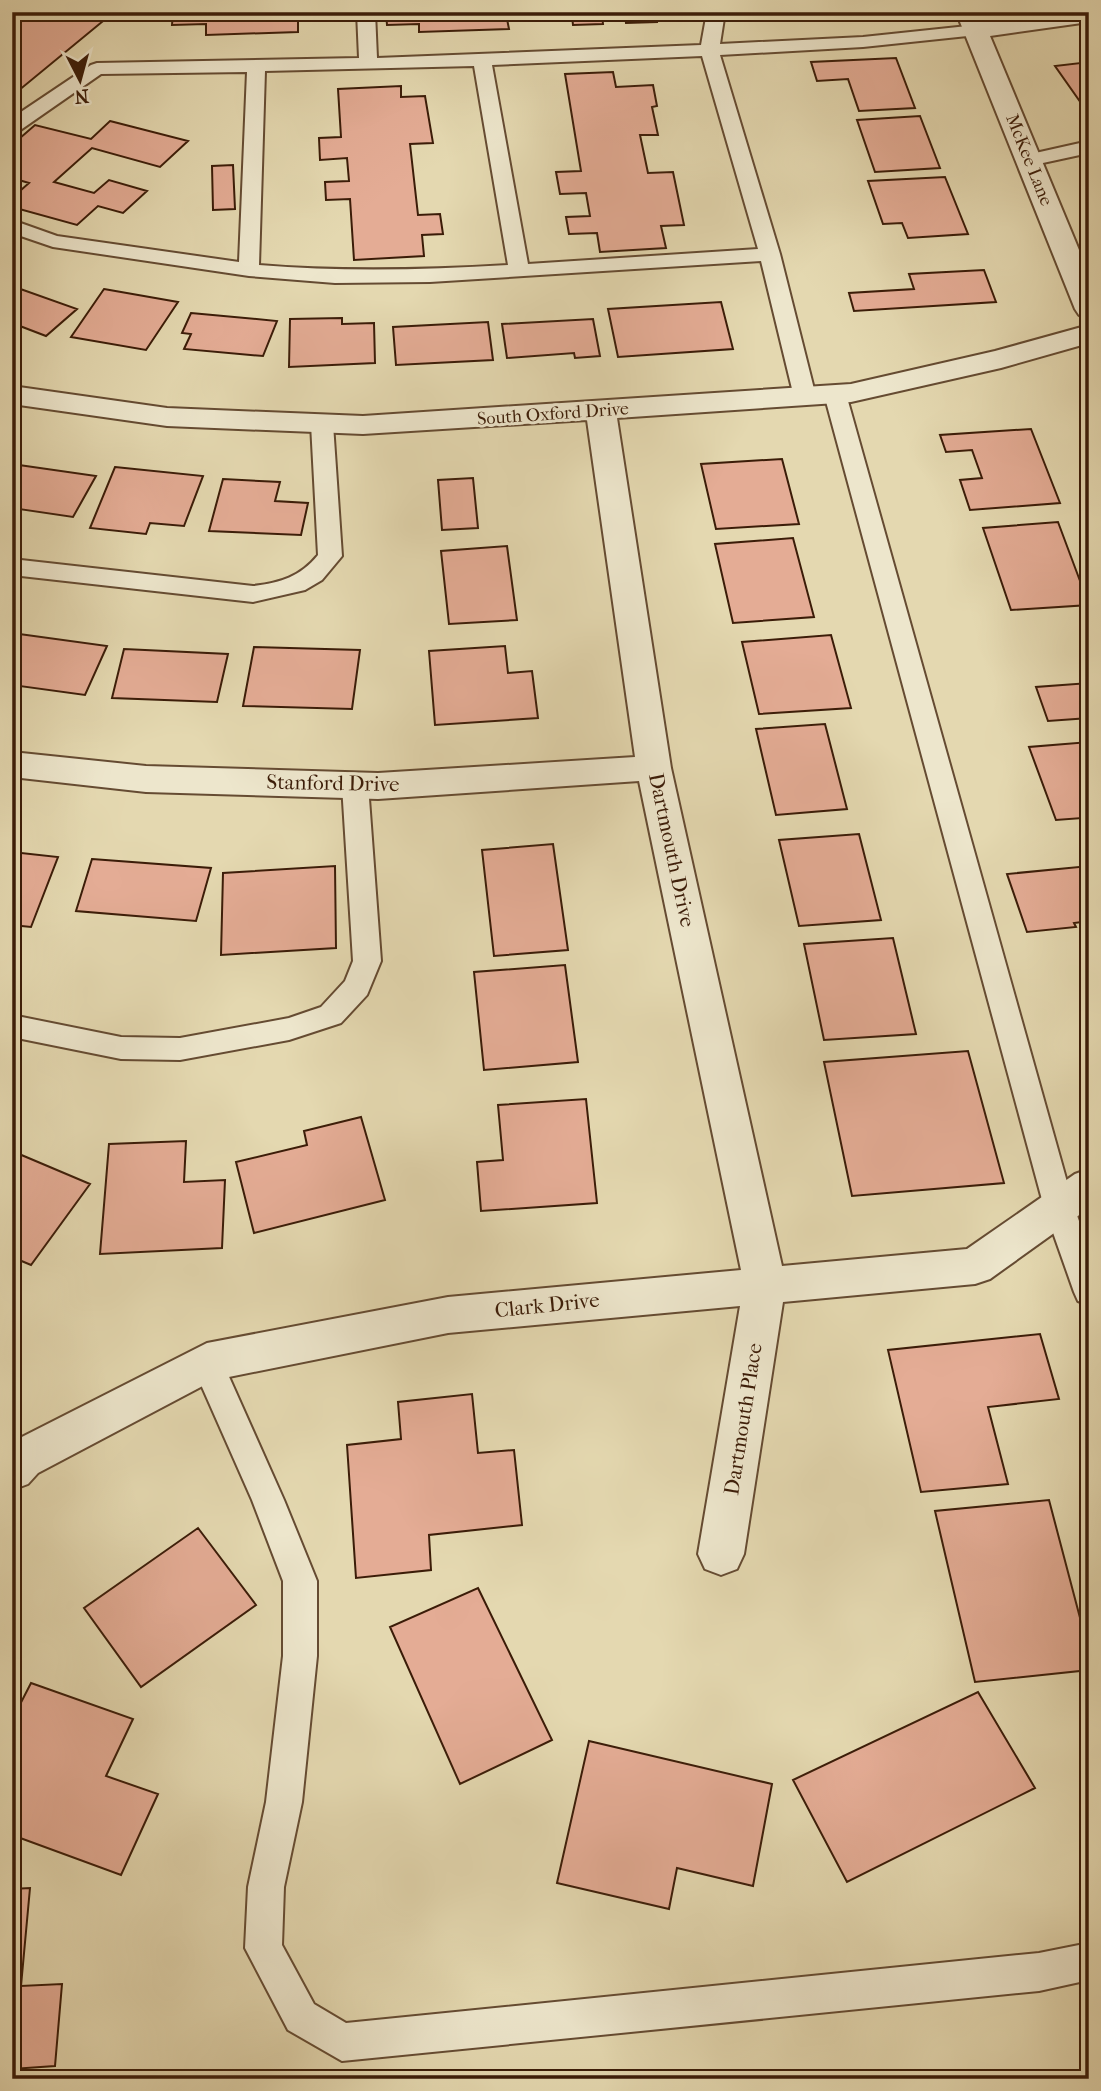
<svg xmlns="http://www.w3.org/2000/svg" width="1101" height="2091" viewBox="0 0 1101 2091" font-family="'IM FELL French Canon',serif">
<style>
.building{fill:#e4ac95;stroke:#3b1c08;stroke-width:2}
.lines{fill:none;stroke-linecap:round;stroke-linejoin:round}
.lane-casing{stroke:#654b32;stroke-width:4}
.street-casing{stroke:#654b32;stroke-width:4}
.lane{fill:#ede6cc;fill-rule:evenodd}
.street{fill:#ede6cc;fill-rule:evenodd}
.labels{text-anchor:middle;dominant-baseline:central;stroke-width:6;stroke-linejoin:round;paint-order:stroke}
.far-street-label{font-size:18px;fill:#3b1c08;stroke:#ede6cc}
.street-label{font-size:21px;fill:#3b1c08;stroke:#ede6cc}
</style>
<rect width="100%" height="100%" fill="#e4d8b0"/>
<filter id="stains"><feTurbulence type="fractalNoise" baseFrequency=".00286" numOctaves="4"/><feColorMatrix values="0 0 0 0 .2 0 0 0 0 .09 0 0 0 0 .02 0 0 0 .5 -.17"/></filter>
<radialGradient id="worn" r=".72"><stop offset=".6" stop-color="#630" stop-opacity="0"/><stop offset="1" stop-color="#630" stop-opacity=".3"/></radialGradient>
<path class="building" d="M33,12H114L12,96V29Z
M173,12H335V18L298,20V32L206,35V24L172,25Z
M386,12H678L656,13L657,22L626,23L625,14L602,15L603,24L573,25L572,16L507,19L509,29L419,32V24L387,25Z
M896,58L915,108L859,111L848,79L817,81L811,62Z
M1089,62V103H1081L1055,66Z
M613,72L616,87L653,85L657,106L652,107L658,135H640L648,173L673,172L684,225L661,226L666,248L600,252L597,233L569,234L566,217L590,216L586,193L560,194L556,172L581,171L565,74Z
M401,86V97L425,96L433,143L410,144L418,215L440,214L443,234L422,235L424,256L354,260L350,199L326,200L325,182L349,181L347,158L320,160L319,138L341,137L338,89Z
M920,116L940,168L875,172L857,120Z
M110,121L188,141L160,167L92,148L54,182L94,193L109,180L147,191L123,213L98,206L77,225L12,207V198L29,183L12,178V145L35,125L91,139Z
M233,165L235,209L213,210L212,166Z
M945,177L968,234L908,238L902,223L883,224L868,181Z
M984,270L996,302L854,311L849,293L914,289L909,274Z
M12,286L77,309L46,336L12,323Z
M104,289L178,302L146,350L71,337Z
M721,302L733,349L618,357L608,309Z
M191,313L277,321L263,356L184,349L191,334L182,333Z
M342,318V324L374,323L375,363L289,367L290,319Z
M593,319L600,356L575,358L574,353L507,358L502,324Z
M488,322L493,360L396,365L393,327Z
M1031,429L1060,503L970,510L960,480L982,478L972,450L946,452L940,435Z
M782,459L799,524L716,529L701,464Z
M12,464L96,476L73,517L12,508Z
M115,467L203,476L184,526L150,523L146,534L90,528Z
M473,478L478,528L442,530L438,480Z
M223,479L280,482L275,501L308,503L301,535L209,531Z
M1058,522L1089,605L1011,610L983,528Z
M793,538L814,617L733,623L715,544Z
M507,546L517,620L449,624L441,551Z
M12,633L107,646L85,695L12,685Z
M831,635L851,708L759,714L742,642Z
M505,646L508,673L532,671L538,718L435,725L429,651Z
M254,647L360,650L352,709L243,706Z
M124,649L228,654L217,702L112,698Z
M1089,683V718L1048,721L1036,687Z
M825,724L847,809L776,815L756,729Z
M1089,742V837L1082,818L1056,820L1029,747Z
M859,834L881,920L799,926L779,840Z
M553,844L568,950L494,956L482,850Z
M12,852L58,857L31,927L12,925Z
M92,859L211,868L196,921L76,911Z
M335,866L336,948L221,955L223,873Z
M1089,866V921L1074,923L1076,927L1027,932L1007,874Z
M893,938L916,1034L824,1040L804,944Z
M565,965L578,1062L484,1070L474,972Z
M968,1051L1004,1183L852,1196L824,1062Z
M586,1099L597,1203L481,1211L477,1162L503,1160L498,1105Z
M361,1117L385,1200L254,1233L236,1162L307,1145L304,1131Z
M186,1141L184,1182L225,1180L222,1248L100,1254L109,1144Z
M12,1151L90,1184L31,1265L12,1257Z
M1040,1334L1059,1399L988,1407L1008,1484L921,1492L888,1350Z
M472,1394L478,1453L514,1450L522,1525L429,1535L431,1570L356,1578L347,1445L401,1439L398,1402Z
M1049,1500L1089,1652V1670L975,1682L935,1511Z
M198,1528L256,1605L141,1687L84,1608Z
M478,1588L552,1740L460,1784L390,1627Z
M31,1683L133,1719L106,1776L158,1794L121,1875L12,1835V1720Z
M978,1692L1035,1788L847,1882L793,1780Z
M589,1741L772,1784L753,1886L677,1868L669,1909L557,1883Z
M30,1888L21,1986L62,1984L55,2066L12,2069V1889Z"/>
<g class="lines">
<defs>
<path id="lane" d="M357,12H375L377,58L701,45L707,12H725L720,44L863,37L977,25L986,30L977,35L863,47L720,55L780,254L816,397L813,402H797L794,397L761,261L430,282L335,283L249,276L53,247L12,233V220L57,236L239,262L247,72L101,74L19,131L12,133V118L91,65L97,63L359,58ZM702,56L758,249L528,264L492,65ZM474,66L508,265C424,270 343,272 259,265L265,71Z
M1089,141V153L1029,166L1019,160L1022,156Z
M835,387L843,389L846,394L1074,1207L1089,1249V1305L1078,1301L1074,1292L1044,1207L824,394L827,389Z
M322,417L330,419L333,424L342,556L322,580L305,590L253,602L12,575V559L253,586C280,583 300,577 318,555L311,424L314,419Z
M355,776L364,778L368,785L381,961L367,995L341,1023L289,1040L180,1060L121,1059L12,1037V1015L121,1037L180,1038L289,1018L321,1007L345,981L353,961L342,785L346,778Z
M207,1348L218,1352L284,1500L317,1581V1656L302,1802L284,1887L282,1945L314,2004L346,2023L1039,1953L1089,1943V1980L1039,1991L342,2061L288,2030L245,1948L248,1887L266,1802L283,1656V1581L252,1500L191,1362L196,1352Z"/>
<path id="street" d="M956,12H980L984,22L1054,12H1089V22L990,36L1089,274V317L1079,315L1075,309Z
M1089,325V343L1001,368L851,402L617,418L671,768L782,1266L967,1249L1075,1174L1089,1169V1208L990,1279L975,1284L783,1302L744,1554L737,1569L721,1575L705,1569L698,1554L740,1306L448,1333L214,1380L38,1473L28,1484L12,1490V1442L207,1343L448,1297L741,1270L639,781L378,799L146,792L12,777V752L146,766L378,773L635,757L587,420L363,434L167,426L12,404V386L167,408L363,416L851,384L995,351Z"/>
</defs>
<use href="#lane" class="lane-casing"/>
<use href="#street" class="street-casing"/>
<use href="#lane" class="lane"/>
<use href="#street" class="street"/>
</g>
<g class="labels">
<g class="far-street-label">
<text transform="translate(1029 160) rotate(68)">McKee Lane</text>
<text transform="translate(553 414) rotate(-4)">South Oxford Drive</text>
</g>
<g class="street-label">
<text transform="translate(333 783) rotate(1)">Stanford Drive</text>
<text transform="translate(672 850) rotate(78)">Dartmouth Drive</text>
<text transform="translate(547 1305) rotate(-6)">Clark Drive</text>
<text transform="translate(743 1419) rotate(-81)">Dartmouth Place</text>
</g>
</g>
<rect width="1101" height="2091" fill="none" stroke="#e4d8b0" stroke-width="42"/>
<rect x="14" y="14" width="1073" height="2063" fill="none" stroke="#3b1c08" stroke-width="3.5"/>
<rect x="21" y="21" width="1059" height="2049" fill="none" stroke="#3b1c08" stroke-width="2"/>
<g transform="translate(80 80) rotate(174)" stroke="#ede6cc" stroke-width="5" paint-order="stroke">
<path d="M0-5L12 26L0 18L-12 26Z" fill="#3b1c08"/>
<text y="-10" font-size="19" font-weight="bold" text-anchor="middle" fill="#3b1c08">N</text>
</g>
<rect width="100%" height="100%" filter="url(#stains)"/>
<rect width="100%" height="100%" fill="url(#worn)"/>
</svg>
